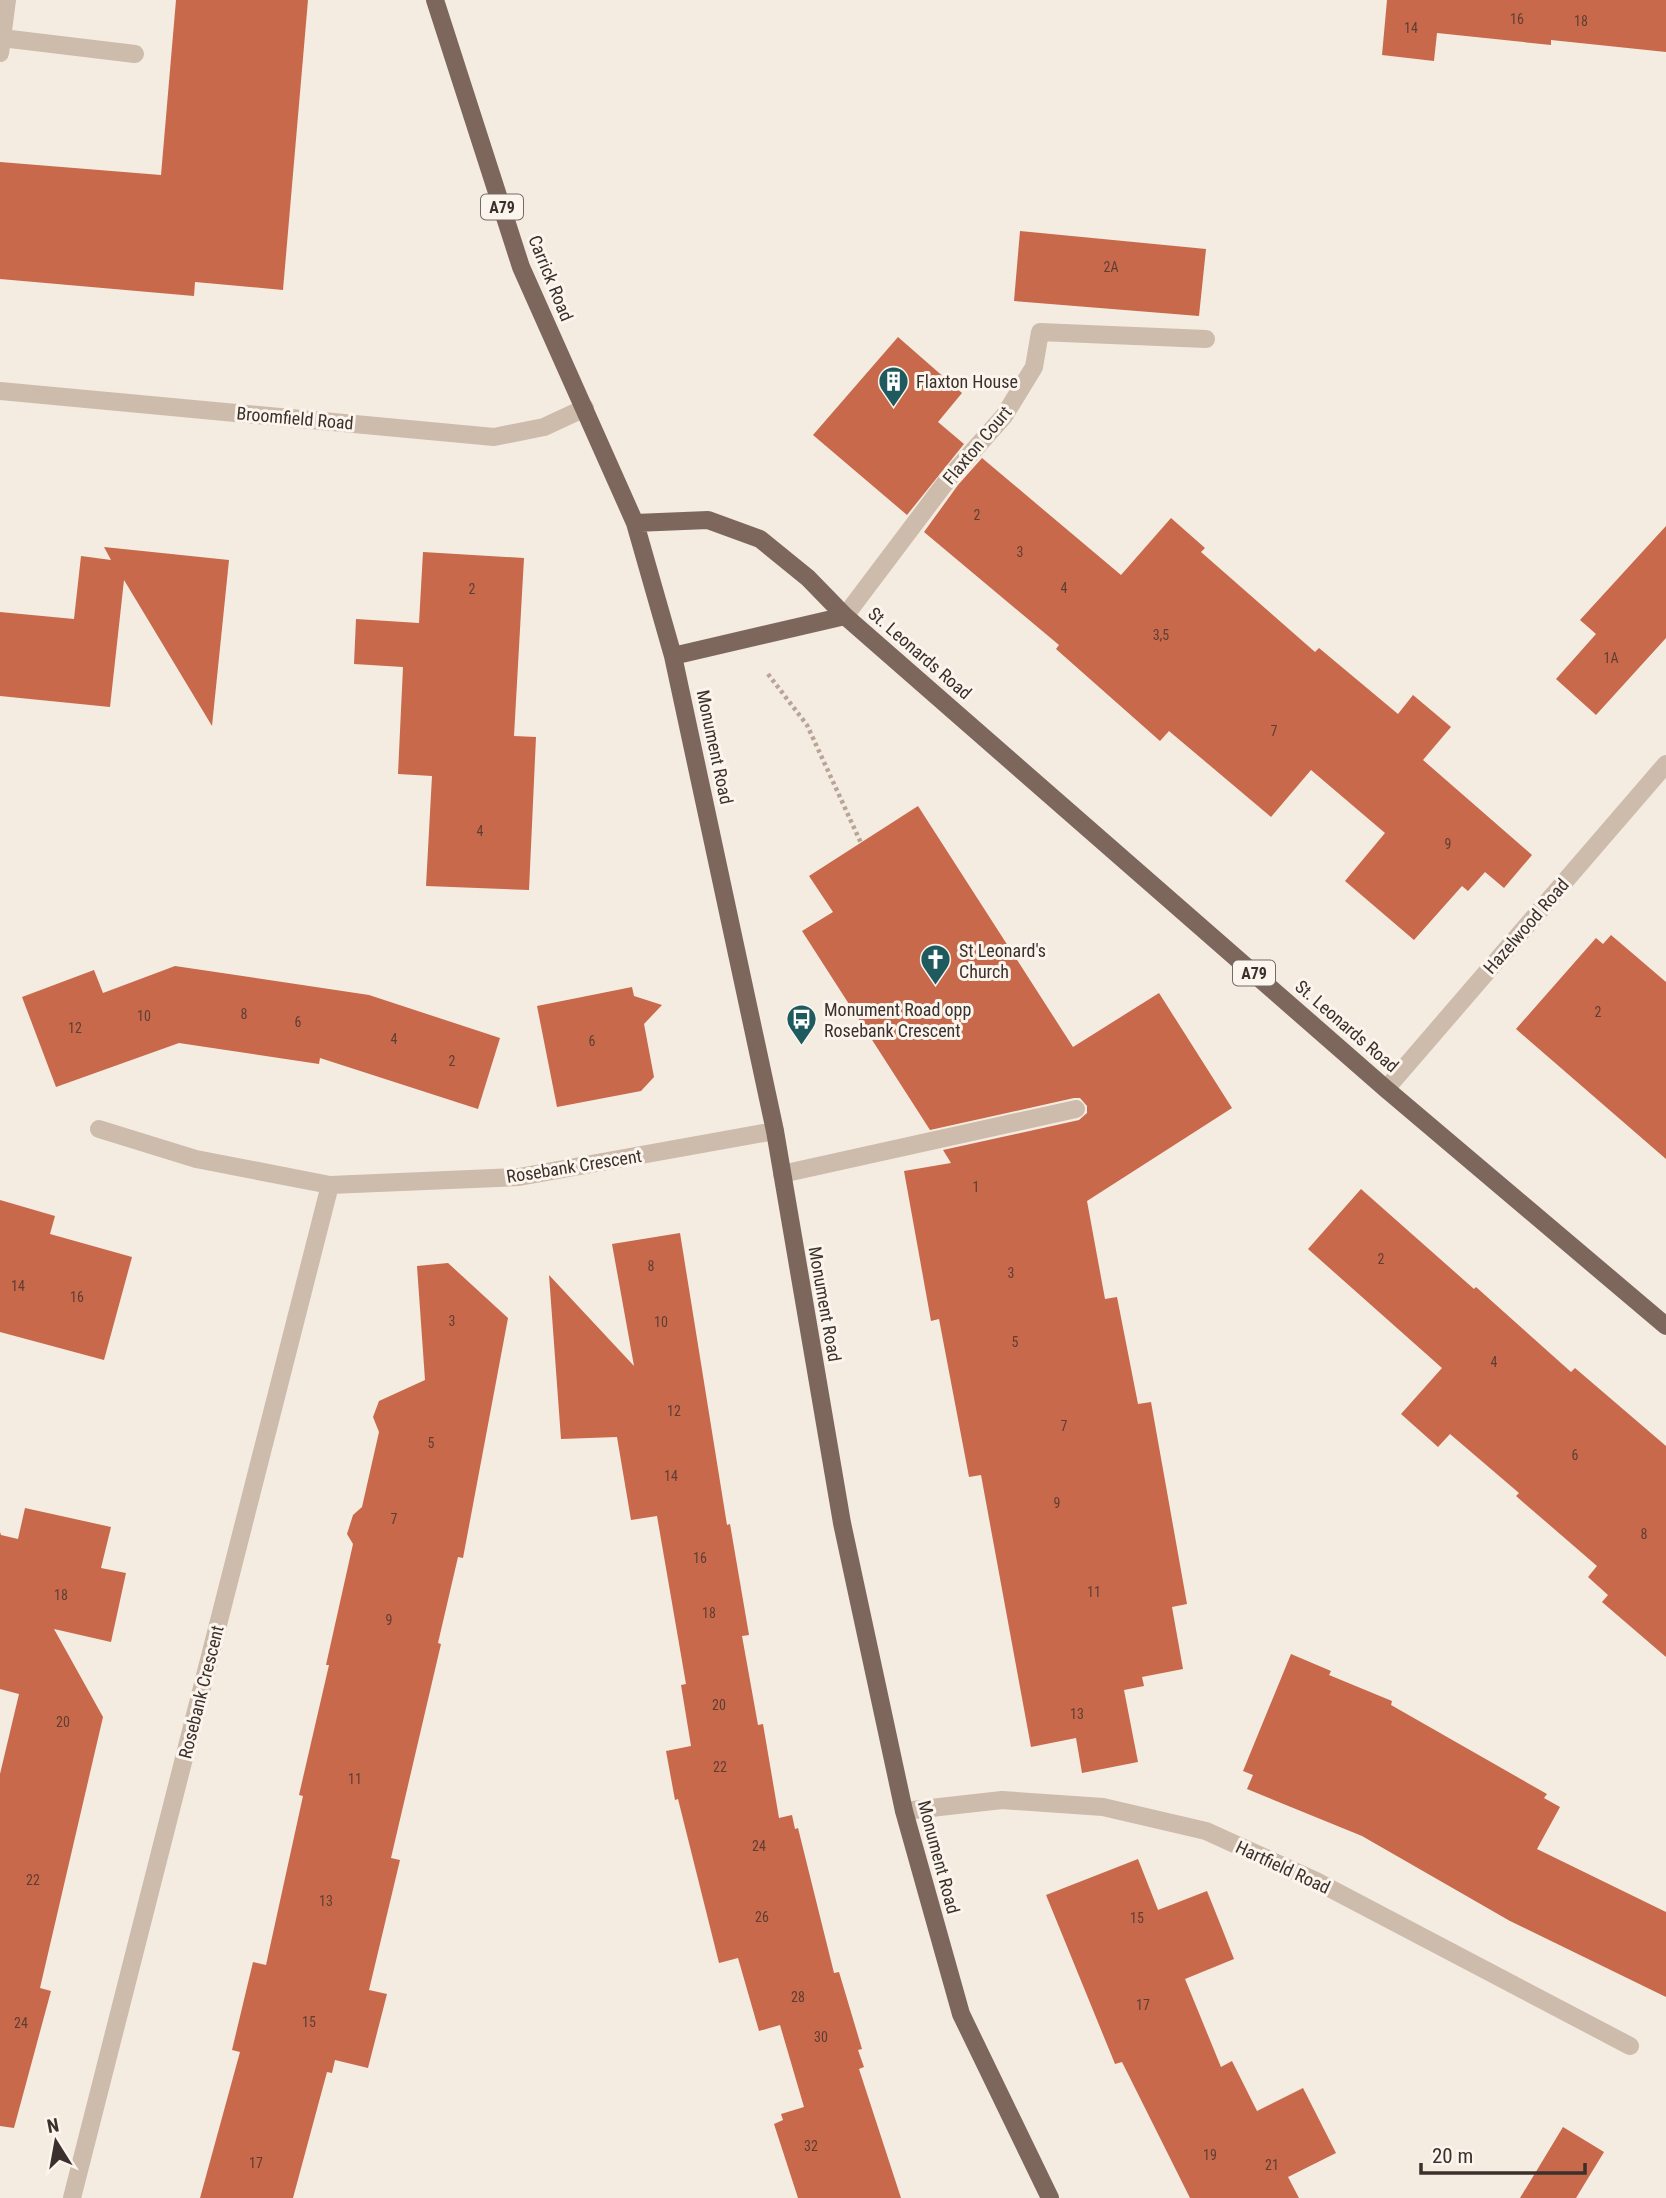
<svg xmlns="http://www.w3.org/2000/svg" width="1666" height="2198" viewBox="0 0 1666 2198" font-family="'Roboto Condensed',sans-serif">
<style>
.building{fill:#c8694b}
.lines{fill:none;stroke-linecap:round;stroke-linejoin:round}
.path{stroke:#b9a596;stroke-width:4.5;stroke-dasharray:3.5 3.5;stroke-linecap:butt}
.minor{stroke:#cdbbac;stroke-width:18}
.major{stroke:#7d675c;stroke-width:18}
.labels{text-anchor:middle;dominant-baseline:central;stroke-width:6;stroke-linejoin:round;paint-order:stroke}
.number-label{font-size:14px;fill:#5e3e33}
.shield{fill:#fbf5ee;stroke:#756b66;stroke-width:2}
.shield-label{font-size:16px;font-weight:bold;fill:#3b302b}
.street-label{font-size:18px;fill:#3b302b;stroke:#fbf5ee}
.poi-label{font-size:18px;fill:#3b302b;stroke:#fbf5ee;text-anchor:start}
</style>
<rect width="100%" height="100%" fill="#f4ebe1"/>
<path class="building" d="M176,0H308L283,290L195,282L194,296L0,279V162L161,175Z
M1387,0H1666V52L1551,40V45L1437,33L1434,61L1382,55Z
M1020,231L1206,249L1199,316L1014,301Z
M898,337L962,393L938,422L964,444L907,515L813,435Z
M982,458L1121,575L1171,518L1205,548L1201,552L1315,652L1319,648L1398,714L1413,695L1451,727L1423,760L1532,855L1504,888L1485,872L1468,891L1462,886L1414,940L1345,881L1385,833L1311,770L1271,817L1169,731L1160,741L1056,649L1059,645L924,532L958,485Z
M1666,526V638L1596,715L1556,679L1596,634L1580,620Z
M104,547L229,560L212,726L124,580L110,707L0,696V612L74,619L81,556L111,560Z
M423,552L524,558L514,736L536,737L529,890L426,886L432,776L398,774L403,667L354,664L356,619L419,623Z
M918,806L1073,1047L1159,993L1232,1108L1087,1201L1105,1299L1117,1297L1138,1404L1151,1402L1187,1604L1172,1607L1183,1669L1142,1677L1144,1686L1124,1690L1138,1762L1082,1773L1076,1738L1031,1747L981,1475L969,1477L939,1319L931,1321L904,1171L951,1163L943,1150L1079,1120L1087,1113V1106L1080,1098H1074L930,1130L802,931L833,912L809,876Z
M1611,935L1666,982V1159L1516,1029L1596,938L1603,944Z
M175,966L369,995L500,1038L478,1109L320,1058L319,1064L179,1043L56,1087L22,997L94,970L103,993Z
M632,987L634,996L662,1005L644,1024L654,1077L641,1091L557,1107L537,1006Z
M1361,1189L1474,1289L1476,1287L1571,1372L1575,1368L1666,1446V1657L1602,1602L1608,1595L1588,1577L1597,1566L1516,1496L1519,1493L1450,1434L1438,1447L1401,1414L1442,1368L1308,1249Z
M0,1200L55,1216L50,1234L132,1257L104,1360L0,1332Z
M680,1233L727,1525L730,1524L749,1635L742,1636L758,1725L763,1724L779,1818L792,1815L795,1829L798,1828L834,1973L839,1972L862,2049L858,2050L864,2067L859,2069L901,2198H798L774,2124L783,2120L781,2114L804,2107L780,2025L759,2031L738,1958L719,1963L678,1799L675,1800L666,1751L691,1746L681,1685L686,1684L657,1516L631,1520L617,1437L561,1439L549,1275L634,1366L612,1244Z
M448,1263L508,1318L463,1558L458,1557L438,1643L441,1644L391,1858L400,1860L369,1990L387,1994L368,2068L335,2060L332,2073L327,2072L293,2198H200L240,2052L232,2050L253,1962L266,1965L303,1796L299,1795L329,1665H326L353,1544L347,1534L353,1515L362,1507L379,1432L373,1417L379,1401L425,1380L417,1266Z
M25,1508L111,1527L101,1568L126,1573L111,1642L54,1629L103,1717L40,1988L51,1991L14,2128L0,2126V1774L19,1694L0,1689V1532L1,1535L18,1539Z
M1291,1654L1331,1671L1329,1675L1392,1701L1391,1705L1547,1794L1544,1798L1560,1807L1537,1849L1666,1912V1997L1510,1921L1362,1836L1247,1789L1253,1775L1243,1771Z
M1138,1859L1158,1910L1207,1891L1221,1926L1234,1959L1185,1979L1221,2067L1232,2061L1257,2111L1303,2088L1336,2153L1288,2177L1299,2198H1190L1122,2062L1115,2064L1046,1895Z
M1563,2127L1604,2152L1576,2198H1520Z"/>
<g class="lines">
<path class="path" d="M768,674L807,725L861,843"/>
<path class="minor" d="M2,38L135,54
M0,53L7,0
M0,391L494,437L544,427L585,408
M845,616L949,478L1004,416L1034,367L1040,332L1206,339
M1386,1089L1666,764
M99,1129L196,1159L330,1185
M782,1174L1076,1109
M904,1811L1002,1800L1103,1807L1206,1831L1316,1881L1630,2046
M72,2198L330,1185L519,1177L775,1131"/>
<path class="major" d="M435,0L521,267L635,523L673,656L775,1131L842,1523L904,1811L961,2014L1050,2198
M635,523L708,520L760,539L808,578L845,616L1386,1089L1666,1326
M673,656L845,616"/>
</g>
<defs>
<symbol id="building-pin" viewBox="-11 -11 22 30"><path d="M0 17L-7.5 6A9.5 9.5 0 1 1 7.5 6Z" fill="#1f5a5e" stroke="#fbf5ee"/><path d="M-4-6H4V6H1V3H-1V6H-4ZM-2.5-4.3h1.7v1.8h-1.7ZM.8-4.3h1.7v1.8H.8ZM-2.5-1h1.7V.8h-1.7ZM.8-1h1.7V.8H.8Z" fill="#fff"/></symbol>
<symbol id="church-pin" viewBox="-11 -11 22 30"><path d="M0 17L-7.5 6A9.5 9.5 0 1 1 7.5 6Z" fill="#1f5a5e" stroke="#fbf5ee"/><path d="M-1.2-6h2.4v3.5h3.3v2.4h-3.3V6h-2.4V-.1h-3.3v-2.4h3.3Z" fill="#fff"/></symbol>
<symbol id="bus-pin" viewBox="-11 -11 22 30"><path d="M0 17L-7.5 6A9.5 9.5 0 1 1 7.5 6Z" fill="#1f5a5e" stroke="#fbf5ee"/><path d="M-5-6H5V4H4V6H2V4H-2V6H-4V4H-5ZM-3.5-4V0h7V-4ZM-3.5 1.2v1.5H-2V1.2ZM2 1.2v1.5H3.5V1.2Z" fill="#fff"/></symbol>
</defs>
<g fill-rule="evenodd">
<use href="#building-pin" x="876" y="364" width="35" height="47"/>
<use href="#church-pin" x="918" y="942" width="35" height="47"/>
<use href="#bus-pin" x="784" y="1002" width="35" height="47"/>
</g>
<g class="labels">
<g class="number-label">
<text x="1517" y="19">16</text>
<text x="1581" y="21">18</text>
<text x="1411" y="28">14</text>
<text x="1111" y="267">2A</text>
<text x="977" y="515">2</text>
<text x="1020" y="552">3</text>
<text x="1064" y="588">4</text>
<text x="472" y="589">2</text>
<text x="1161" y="635">3,5</text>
<text x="1611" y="658">1A</text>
<text x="1274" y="731">7</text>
<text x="480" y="831">4</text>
<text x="1448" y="844">9</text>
<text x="1598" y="1012">2</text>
<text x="244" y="1014">8</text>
<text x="144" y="1016">10</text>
<text x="298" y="1022">6</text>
<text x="75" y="1028">12</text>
<text x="394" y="1039">4</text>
<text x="592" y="1041">6</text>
<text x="452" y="1061">2</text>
<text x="976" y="1187">1</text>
<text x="1381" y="1259">2</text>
<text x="651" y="1266">8</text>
<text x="1011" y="1273">3</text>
<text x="18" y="1286">14</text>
<text x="77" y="1297">16</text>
<text x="452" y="1321">3</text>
<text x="661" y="1322">10</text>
<text x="1015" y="1342">5</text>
<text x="1494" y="1362">4</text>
<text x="674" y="1411">12</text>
<text x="1064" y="1426">7</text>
<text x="431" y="1443">5</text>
<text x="1575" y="1455">6</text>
<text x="671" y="1476">14</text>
<text x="1057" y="1503">9</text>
<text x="394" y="1519">7</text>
<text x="1644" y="1534">8</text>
<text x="700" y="1558">16</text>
<text x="1094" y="1592">11</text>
<text x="61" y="1595">18</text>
<text x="709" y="1613">18</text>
<text x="389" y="1620">9</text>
<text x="719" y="1705">20</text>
<text x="1077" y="1714">13</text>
<text x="63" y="1722">20</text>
<text x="720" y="1767">22</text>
<text x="355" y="1779">11</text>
<text x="759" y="1846">24</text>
<text x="33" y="1880">22</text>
<text x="326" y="1901">13</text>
<text x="762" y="1917">26</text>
<text x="1137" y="1918">15</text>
<text x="798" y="1997">28</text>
<text x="1143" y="2005">17</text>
<text x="309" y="2022">15</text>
<text x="21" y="2023">24</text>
<text x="821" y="2037">30</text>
<text x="811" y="2146">32</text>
<text x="1210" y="2155">19</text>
<text x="256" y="2163">17</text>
<text x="1272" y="2165">21</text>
</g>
<g class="shield">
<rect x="481" y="194.5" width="42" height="25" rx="5"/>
<rect x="1233" y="960.5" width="42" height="25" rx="5"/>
</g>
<g class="shield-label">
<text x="502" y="207">A79</text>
<text x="1254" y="973">A79</text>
</g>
<g class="street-label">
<text transform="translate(551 278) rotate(68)">Carrick Road</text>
<text transform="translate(295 418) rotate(5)">Broomfield Road</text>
<text transform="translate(977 445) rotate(-50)">Flaxton Court</text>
<text transform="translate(920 653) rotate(41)">St. Leonards Road</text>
<text transform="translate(715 747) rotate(78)">Monument Road</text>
<text transform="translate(1526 926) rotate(-49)">Hazelwood Road</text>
<text transform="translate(1347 1026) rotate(41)">St. Leonards Road</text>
<text transform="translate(574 1166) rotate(-9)">Rosebank Crescent</text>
<text transform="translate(825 1304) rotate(80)">Monument Road</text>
<text transform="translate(201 1692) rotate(-76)">Rosebank Crescent</text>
<text transform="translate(939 1857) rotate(75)">Monument Road</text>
<text transform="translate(1283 1867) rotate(25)">Hartfield Road</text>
</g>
<g class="poi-label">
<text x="916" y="381">Flaxton House</text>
<text x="959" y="950">St Leonard's<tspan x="959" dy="21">Church</tspan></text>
<text x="824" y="1009">Monument Road opp<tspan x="824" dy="21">Rosebank Crescent</tspan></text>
</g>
</g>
<g transform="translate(56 2142) rotate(349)" stroke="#fbf5ee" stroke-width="5" paint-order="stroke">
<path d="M0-5L12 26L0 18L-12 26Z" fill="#3b302b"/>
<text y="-10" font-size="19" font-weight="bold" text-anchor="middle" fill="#3b302b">N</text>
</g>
<path d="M1421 2163v10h164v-10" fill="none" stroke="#3b302b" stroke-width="3.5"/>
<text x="1432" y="2163" font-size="21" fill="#3b302b" stroke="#fbf5ee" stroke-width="5" paint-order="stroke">20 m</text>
</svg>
